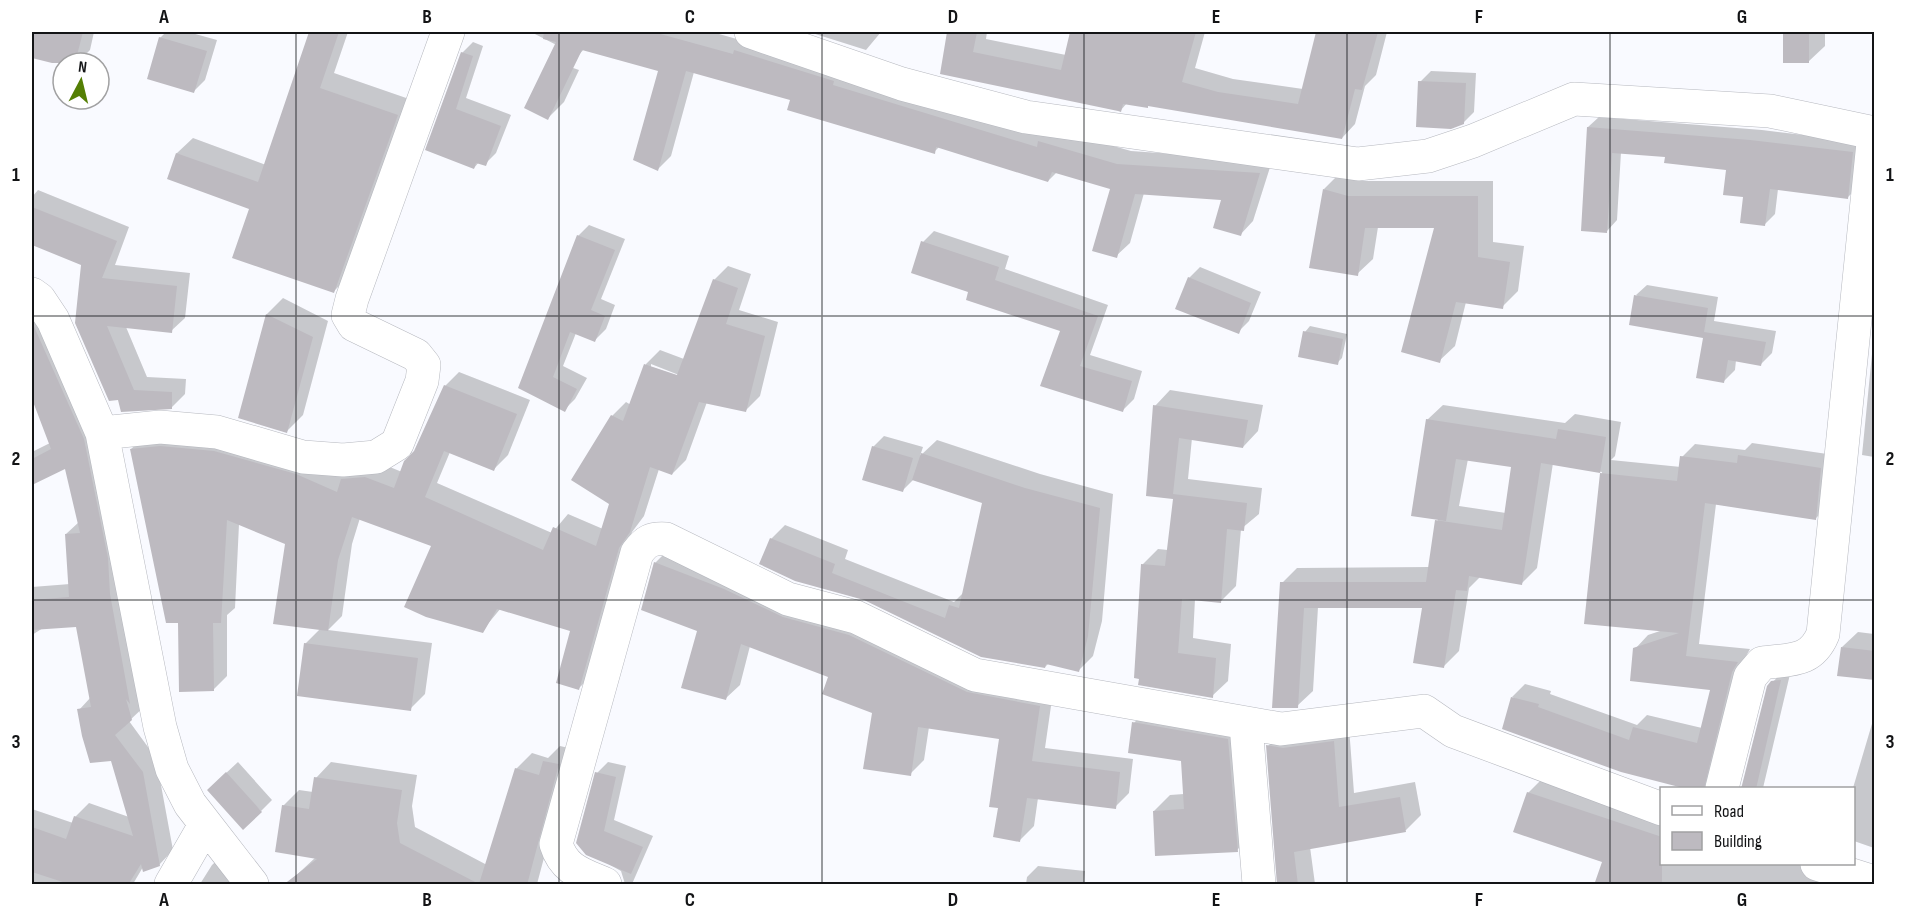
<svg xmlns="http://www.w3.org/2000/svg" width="1906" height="916" viewBox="0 0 1906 916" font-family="'Sofia Sans Condensed',sans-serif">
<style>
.shadow{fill:#0003;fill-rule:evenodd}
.building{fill:#bdbac0}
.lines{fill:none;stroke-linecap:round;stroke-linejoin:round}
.street-casing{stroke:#b6b8bf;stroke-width:34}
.street{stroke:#fff;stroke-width:33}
.grid{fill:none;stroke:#131416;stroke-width:1.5;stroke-opacity:0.55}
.neatline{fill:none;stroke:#131416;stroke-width:2}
.grid-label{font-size:20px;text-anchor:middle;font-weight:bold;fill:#131416}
</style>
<rect width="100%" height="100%" fill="#f9faff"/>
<path class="shadow" d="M32,32H94L90,50L77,63L63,64L32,57Z
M166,32H188L217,40L205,80L194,91L160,38Z
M311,32H348L334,73L412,100L349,276L334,291L251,208L168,178L177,153L193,138L266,165Z
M531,32H712L1131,151L1272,161L1253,221L1240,235L1223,199L1144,193L1130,243L1116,256L1112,188L1057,172L1048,181L939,147L934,152L792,99L694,72L671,156L657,170L660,70L584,49L578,56Z
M809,32H881L866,50Z
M949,32H987L986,39L1066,55L1072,32H1205L1195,68L1233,79L1303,89L1318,32H1387L1376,75L1365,86L1355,124L1342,138L1149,104L1127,103L1121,110L942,73Z
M1784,32H1825V46L1808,62H1784Z
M473,42L483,46L466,98L511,115L496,153L485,164L479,162L474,168L427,149L462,53Z
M556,62L579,70L564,102L548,118Z
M1431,71L1476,73L1474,112L1463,123L1420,82Z
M1599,117L1762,130L1863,142L1858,187L1848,197L1778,189L1775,214L1764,225L1728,169L1666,155L1621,152L1617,220L1607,231L1588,127Z
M1339,174L1364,181H1493V242L1524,246L1518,291L1502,307L1466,302L1455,346L1439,361L1435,226L1378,227L1373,259L1357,274L1324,189Z
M38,190L129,227L115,265L190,273L185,318L171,331L126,327L147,377L186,379L185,394L171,408L122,411L82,264L32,243V197Z
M589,225L625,239L601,299L615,305L606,329L595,340L576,333L563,366L587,378L575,399L564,410L520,387L578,236Z
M934,231L1009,256L1005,269L1108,305L1090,355L1142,371L1134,399L1123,410L1041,385L1062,330L970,291L923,242Z
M728,266L751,274L739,310L778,322L760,396L746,410L707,402L686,460L672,474L659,469L644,516L632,532L593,674L579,688L572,630L501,608L482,631L433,545L360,518L352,544L342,616L328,630L432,643L425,694L410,709L305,644L320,629L286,543L239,524L235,608L227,615V676L213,690L180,621L131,449L145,436L380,463L402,472L416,452L445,386L459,372L530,400L508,455L494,469L450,452L437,483L552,533L568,514L603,529L611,503L612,416L626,402L631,405L646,364L660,350L684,359L714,280ZM651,364L684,377L683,379L651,368Z
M1200,267L1261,292L1249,321L1238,332L1189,278Z
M1647,285L1718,297L1714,321L1776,331L1772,353L1761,364L1736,360L1735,370L1724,381L1705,337L1636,295Z
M283,298L328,321L303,415L287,431L240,417L267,314Z
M32,315L98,424L146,705L129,721L156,758L173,850L159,865L143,867L133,884H32V809L73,823L75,817L89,803L129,817L112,759L79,710L91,697L78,626L43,628L32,635V587L70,584L66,534L79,522L66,467L32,484V452L50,443L32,395Z
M1310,326L1347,334L1342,358L1337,363L1305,332Z
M1874,352V457L1862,455L1872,354Z
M1170,390L1263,405L1258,431L1243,447L1192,438L1188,479L1262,488L1259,514L1241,529L1236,586L1221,601L1195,599L1193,638L1231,644L1228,681L1212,696L1140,683L1143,564L1158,549L1168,550L1174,498L1147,495L1155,406Z
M1443,405L1565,423L1575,414L1621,422L1615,456L1611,460L1681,467L1682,457L1695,444L1745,450L1752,443L1834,455L1828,506L1815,519L1716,504L1699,644L1750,649L1745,658L1716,769L1706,788H1693L1512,697L1525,684L1551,691L1550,694L1637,725L1647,715L1702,728L1711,689L1635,649L1648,635L1663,630L1586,622L1602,472L1553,463L1537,568L1522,583L1480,577L1469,588L1459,651L1444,666L1423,607H1318L1313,691L1297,706L1282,583L1297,568L1429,567L1438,519L1427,420ZM1468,459L1513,466L1506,513L1459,506Z
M884,436L923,447L920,456L937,440L1040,474L1113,494L1102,621L1093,656L1079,670L1049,663L1045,667L865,599L771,539L785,525L848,550L845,559L954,602L964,592L984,502L914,479L903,490L873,447Z
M669,549L1053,692L1045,748L1133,759L1129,793L1115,807L1038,798L1034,826L1020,840L1001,738L929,727L924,760L910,774L873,712L830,676L750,646L740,685L726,698L698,630L655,563Z
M1858,632L1874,634V679L1842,647Z
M1784,670H1791L1763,788H1743L1773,682Z
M1150,706L1244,723L1253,834L1237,850L1154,811L1170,795L1184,794L1182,760L1134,723Z
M1874,717V848L1854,841L1853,788Z
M1349,727L1354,793L1415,782L1421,815L1406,830L1310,847L1315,884H1279L1268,746L1283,731Z
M560,746L573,749L537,884L288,883L316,857L283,806L299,790L313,792L316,778L331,762L417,775L412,806L415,827L487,865L516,769L532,753L548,758Z
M238,762L272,800L261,811L224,775Z
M608,762L626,766L614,820L653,836L632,884H625L621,871L583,850L597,773Z
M1544,777L1662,817V864H1798L1830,874L1827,884H1596L1604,861L1528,793Z
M228,850L237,884H200L212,865Z
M1038,866L1085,871L1084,884H1026L1027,877Z"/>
<path class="building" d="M32,32H83L75,63H52L32,58Z
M309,32H339L320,88L398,115L334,293L232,258L249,209L167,179L176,153L258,182Z
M544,32H653L733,54L734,50L834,81L833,85L1037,147L1038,141L1117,164L1260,173L1241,236L1213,228L1221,200L1135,194L1117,258L1092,251L1110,189L1052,172L1048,182L936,147L935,154L787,110L790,100L686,71L658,171L633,160L658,71L582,50L548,120L524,108L556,42L543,39Z
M947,32H977L973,52L1061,70L1070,32H1196L1182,82L1218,92L1298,104L1316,32H1378L1362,90L1355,89L1342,139L1148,106V108L1123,104L1121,112L1118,111L940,74Z
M1783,32H1809V63H1783Z
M159,37L207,51L194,93L147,79Z
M461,52L473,56L456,109L501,126L486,166L476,163L474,169L425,150Z
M1418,81L1466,83L1464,124L1451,129L1416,127Z
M1587,127L1750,140L1853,152L1848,199L1770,189L1765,226L1740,223L1743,197L1723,195L1726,170L1664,163L1665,157L1612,153L1607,233L1581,231Z
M1323,189L1348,196H1478V257L1510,262L1503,309L1456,302L1440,363L1401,352L1434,228H1365L1358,276L1309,268Z
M32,207L117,241L102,278L177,286L172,333L107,326L134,390L172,392V409L121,412L118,400L109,401L75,323L81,265L32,245Z
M577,235L615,250L591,310L605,316L595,342L570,332L553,377L577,389L565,412L518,388Z
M921,241L999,267L995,280L1098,316L1080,366L1132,381L1123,412L1040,386L1060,331L966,300L968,292L911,273Z
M1188,277L1251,303L1239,334L1175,309Z
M713,279L738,288L726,324L765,336L746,412L699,402L672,475L650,467L630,532L619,548L579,690L556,683L570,631L497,609L483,633L426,617L404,607L431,546L352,517L338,560L328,631L273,624L285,544L227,520L221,623H213L214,691L179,692L178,623H166L130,449L160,446L214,451L296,474L337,492L341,479L365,477L394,488L404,461L414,451L444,385L517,414L494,471L444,451L425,497L543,550L553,527L596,546L609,504L571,480L611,415L623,421L644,364L677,375Z
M1634,295L1708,308L1704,332L1766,342L1761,366L1728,360L1724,383L1696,378L1703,338L1629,325Z
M266,314L313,337L287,433L238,418Z
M32,322L84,439L108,558L110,594L130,704L126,699L132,720L115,735L143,772L160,866L143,872L141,864L128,885H72L32,872V827L66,839L74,816L133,836L111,761L90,763L82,736L77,709L91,707L76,627L32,630V600L69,597L65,534L80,533L65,469L32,485V459L51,449L32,399Z
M1303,331L1343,339L1338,365L1298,357Z
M1153,405L1248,420L1243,448L1179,438L1173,494L1247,503L1244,531L1227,529L1221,603L1182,599L1178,653L1216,658L1213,698L1138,685L1139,679L1134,678L1141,564L1165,566L1173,499L1146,496Z
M1426,419L1556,439L1558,429L1606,437L1600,473L1541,463L1522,585L1469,576L1467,591L1456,590L1444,668L1413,663L1422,608H1304L1298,708H1272L1280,582H1426L1435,520L1502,530L1511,467L1456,459L1446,521L1411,516Z
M872,446L913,458L903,492L862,480Z
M921,453L1025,488L1100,508L1088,636L1079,672L1046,664L1045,668L981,657L864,600L795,581L759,564L770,538L835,564L832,573L945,618L949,605L959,608L982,503L912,480Z
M1738,455L1821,468L1816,520L1705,503L1686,656L1738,662L1732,672L1704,789H1687L1621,772L1502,729L1511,697L1539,704L1538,707L1629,740L1633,727L1697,743L1710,690L1630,681L1633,648L1679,633L1584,624L1600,473L1677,481L1680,456L1737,463Z
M654,562L724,589L783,617L849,635L967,692L1040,706L1032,761L1120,772L1116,809L1027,798L1020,842L993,837L998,808L989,807L999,739L918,727L911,776L863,769L872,713L822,694L828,677L741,644L726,700L681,688L697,631L641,610Z
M304,643L418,658L411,711L297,696Z
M1841,647L1875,651V680L1837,676Z
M1781,680L1756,789H1741L1767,686L1771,681Z
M1132,722L1228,739L1238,852L1155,856L1153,811L1184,809L1181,761L1128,753Z
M1334,741L1339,807L1400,797L1406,832L1294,852L1298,885H1277L1266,745L1283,748Z
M543,761L559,764L527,885H283L317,859L275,852L282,805L309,809L314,777L402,790L397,823L400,843L479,884L515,768L539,775Z
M226,772L262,812L243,830L207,790Z
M595,772L616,777L604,831L643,847L631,874L586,855L576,843Z
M1527,792L1662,837V885H1594L1602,862L1513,832Z"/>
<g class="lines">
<defs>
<path id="street" d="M751,32L902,84L1026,117L1358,164L1428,156L1473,141L1574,99L1770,111L1874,133
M32,294L39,299L53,320L102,433L160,727L172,769L190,804L252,884
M102,433L160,427L217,432L303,457L343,460L376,457L397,444L422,381L424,365L416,355L354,325L348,315L352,299L448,32
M1246,725L1259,884
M1722,788L1750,677L1762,663C1790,659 1811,663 1823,634L1874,133
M1817,864L1874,882
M171,884L205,825
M605,884C582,874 564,870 556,844L637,553C646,541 651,538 666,539L788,599L856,617L975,675L1281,729L1424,711L1453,731L1662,809"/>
</defs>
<use href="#street" class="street-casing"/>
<use href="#street" class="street"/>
</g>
<path class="grid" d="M296,32V884M559,32V884M822,32V884M1084,32V884M1347,32V884M1610,32V884M32,316H1874M32,600H1874"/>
<rect width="1906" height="916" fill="none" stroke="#ffffff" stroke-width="66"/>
<rect x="1660" y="787" width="195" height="78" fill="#ffffff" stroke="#a1a1a2" stroke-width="1.5"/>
<rect x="1672" y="806" width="30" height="9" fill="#ffffff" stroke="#a1a1a2" stroke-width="1.5"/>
<text x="1714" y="817" font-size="18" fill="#131416">Road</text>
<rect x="1672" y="832" width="30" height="18" fill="#bdbac0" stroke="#a1a1a2" stroke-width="1.5"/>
<text x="1714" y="847" font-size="18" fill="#131416">Building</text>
<g transform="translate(81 81) rotate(7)"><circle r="28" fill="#ffffff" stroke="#a1a1a2" stroke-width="1.5"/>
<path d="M0-4.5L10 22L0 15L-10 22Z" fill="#547f04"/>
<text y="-9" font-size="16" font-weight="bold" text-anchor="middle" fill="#131416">N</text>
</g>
<rect x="33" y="33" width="1840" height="850" class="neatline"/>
<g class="grid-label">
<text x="164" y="23">A</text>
<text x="427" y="23">B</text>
<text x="690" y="23">C</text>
<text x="953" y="23">D</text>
<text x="1216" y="23">E</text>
<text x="1479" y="23">F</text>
<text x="1742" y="23">G</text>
<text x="16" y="181">1</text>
<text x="1890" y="181">1</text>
<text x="16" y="465">2</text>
<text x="1890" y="465">2</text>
<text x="16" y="748">3</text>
<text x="1890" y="748">3</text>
<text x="164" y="906">A</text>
<text x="427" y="906">B</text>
<text x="690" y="906">C</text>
<text x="953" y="906">D</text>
<text x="1216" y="906">E</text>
<text x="1479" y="906">F</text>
<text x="1742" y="906">G</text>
</g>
</svg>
